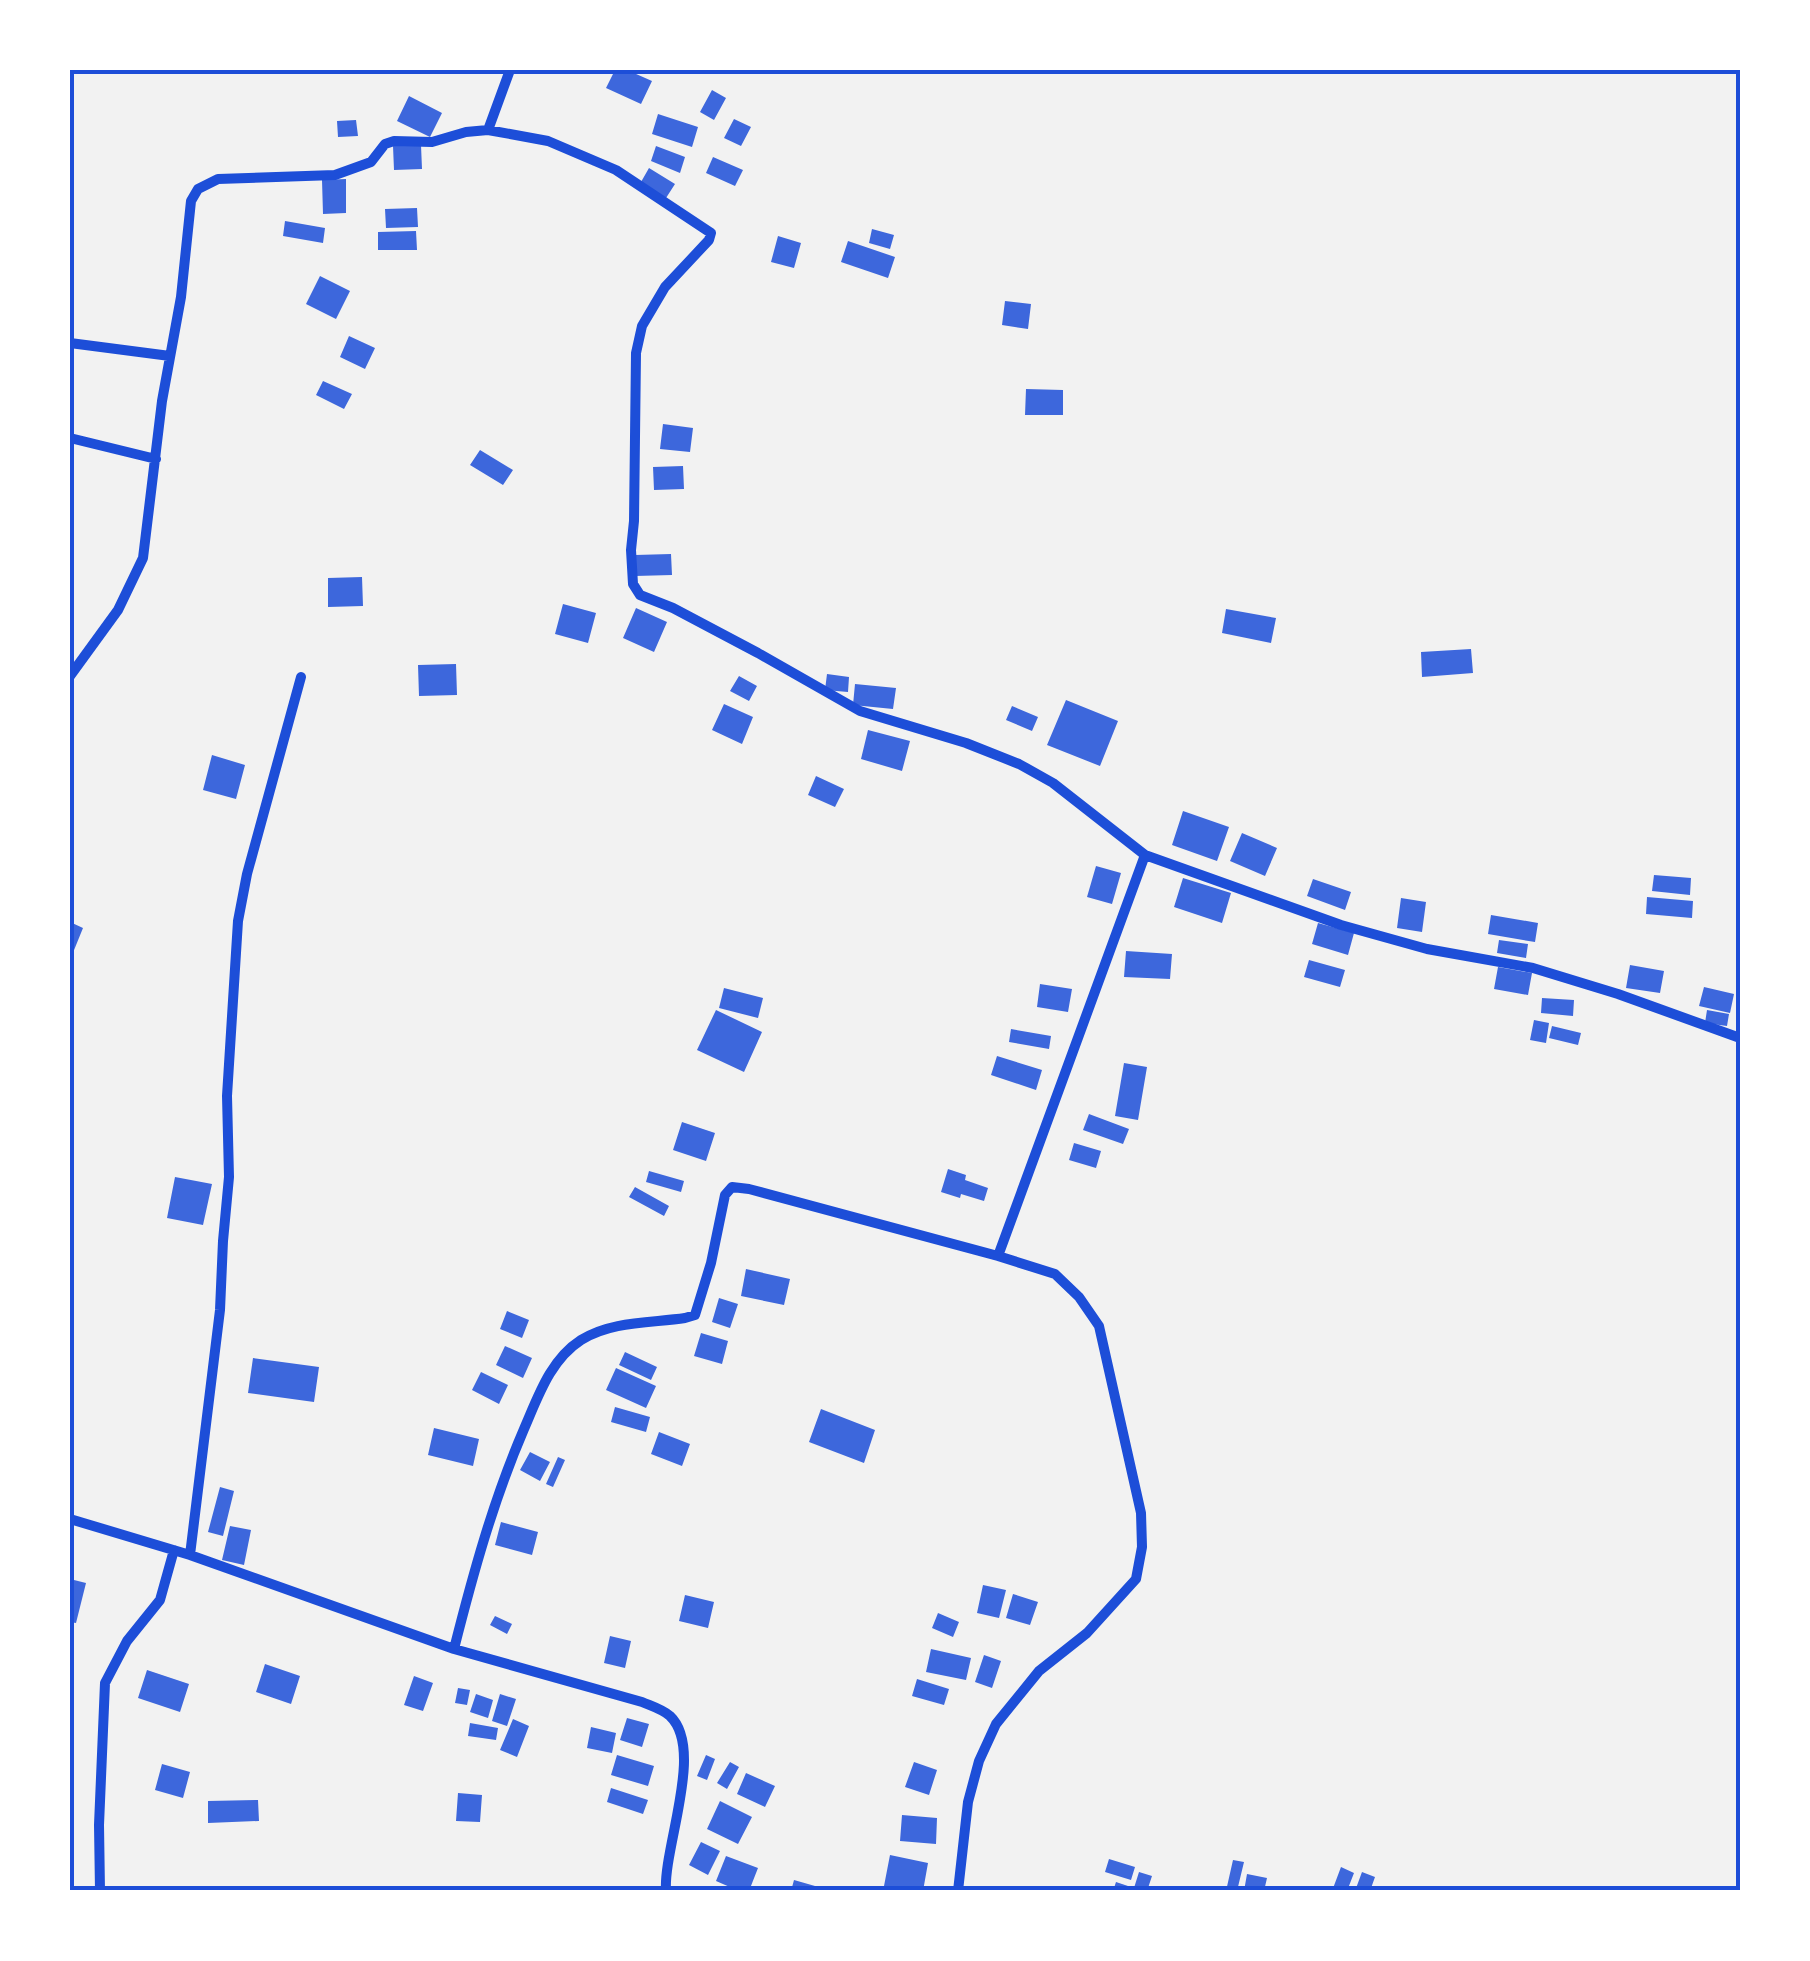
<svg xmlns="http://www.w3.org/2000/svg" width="1810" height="1961" viewBox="0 0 1810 1961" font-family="'Noto Sans',sans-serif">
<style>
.building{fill:#3d67dc}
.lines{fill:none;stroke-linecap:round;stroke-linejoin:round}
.minor{stroke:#1d4ed8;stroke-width:10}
.neatline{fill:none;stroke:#1d4ed8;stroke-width:4}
</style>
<rect width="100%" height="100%" fill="#f2f2f2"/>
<path class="building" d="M615,70H627L652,81L641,104L606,88Z
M712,90L726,98L714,120L700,112Z
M409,96L442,113L430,137L397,121Z
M658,114L698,127L692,147L652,134Z
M734,119L751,127L741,146L724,138Z
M356,120L358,136L338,137L337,121Z
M421,145L422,169L394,170L393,146Z
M656,146L685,157L680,173L651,161Z
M713,157L743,170L735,186L706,173Z
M649,168L675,184L666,198L641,182Z
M346,179V213L323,214L322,180Z
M417,208L418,227L386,228L385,209Z
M285,221L325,228L323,243L283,236Z
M872,229L894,235L890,249L869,243Z
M416,231L417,250H378V232Z
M778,236L801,243L794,268L771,262Z
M848,241L895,257L888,278L841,262Z
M320,276L350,291L336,319L306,304Z
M1005,301L1031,304L1028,329L1002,325Z
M349,336L375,348L365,369L340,357Z
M323,381L352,394L344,409L316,395Z
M1026,389L1063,390V415H1025Z
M663,424L693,428L690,452L660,449Z
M480,450L513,470L503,485L470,465Z
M683,466L684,489L654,490L653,467Z
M671,554L672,575L635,576V555Z
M362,577L363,606L328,607V578Z
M563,604L596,613L588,643L555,634Z
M636,608L667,622L654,652L623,638Z
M1226,609L1276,618L1271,643L1222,633Z
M1471,649L1473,673L1422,677L1421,652Z
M456,664L457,695L419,696L418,665Z
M827,674L849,677L848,692L825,690Z
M739,676L757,686L749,701L730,691Z
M855,684L896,688L893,709L853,705Z
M1066,700L1118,721L1100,766L1047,745Z
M724,704L753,717L742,744L712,730Z
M1012,706L1038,717L1032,731L1006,720Z
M868,730L910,741L902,771L861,759Z
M212,755L245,765L236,799L203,790Z
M816,776L844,789L835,807L808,795Z
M1183,811L1229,827L1217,861L1172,845Z
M1242,833L1277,848L1265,876L1230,861Z
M1096,866L1121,873L1112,904L1087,897Z
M1654,875L1691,878L1690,895L1652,891Z
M1183,878L1231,893L1222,923L1174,907Z
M1313,879L1351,892L1345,910L1307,896Z
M1647,897L1693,901L1692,918L1646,914Z
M1401,898L1426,902L1422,932L1397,928Z
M1491,915L1538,923L1535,942L1488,934Z
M70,922L83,928L70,960Z
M1318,923L1354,933L1348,955L1312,944Z
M1499,940L1528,944L1526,958L1497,953Z
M1126,951L1172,954L1170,979L1124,977Z
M1309,960L1345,970L1340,987L1304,977Z
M1630,965L1664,971L1660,993L1626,988Z
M1498,967L1532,973L1528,995L1494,989Z
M1040,984L1072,989L1068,1012L1037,1007Z
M1704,987L1734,994L1730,1013L1699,1006Z
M724,988L763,998L758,1018L719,1008Z
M1542,998L1574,1000L1573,1016L1541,1013Z
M716,1010L762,1032L744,1072L697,1050Z
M1707,1010L1729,1014L1727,1026L1705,1023Z
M1534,1020L1549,1023L1546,1043L1530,1040Z
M1552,1026L1581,1033L1578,1045L1549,1038Z
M1011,1029L1051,1036L1049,1049L1009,1042Z
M997,1056L1042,1070L1036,1090L991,1075Z
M1124,1063L1147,1067L1138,1120L1115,1116Z
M1089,1114L1129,1129L1123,1144L1083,1130Z
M682,1122L715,1133L706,1161L673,1150Z
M1074,1143L1101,1151L1096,1168L1069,1160Z
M948,1169L966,1175L965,1180L988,1188L984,1201L961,1194L960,1198L941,1192Z
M649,1171L684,1181L681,1192L646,1182Z
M175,1177L212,1184L203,1225L167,1218Z
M635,1187L669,1206L664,1216L629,1197Z
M746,1269L790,1279L784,1305L741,1296Z
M719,1298L738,1304L730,1328L712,1322Z
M507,1311L529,1320L522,1338L500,1329Z
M701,1333L728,1341L722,1364L694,1356Z
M505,1346L532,1358L523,1378L496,1365Z
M625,1352L657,1367L651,1380L619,1365Z
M253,1358L319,1367L314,1402L248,1393Z
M616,1368L656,1386L646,1408L606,1390Z
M481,1372L508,1385L499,1404L472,1390Z
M615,1407L650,1417L646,1432L611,1422Z
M821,1409L875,1430L864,1463L809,1442Z
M434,1428L479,1439L473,1466L428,1455Z
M659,1432L690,1444L682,1466L651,1454Z
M530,1452L550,1462L540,1481L520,1470Z
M558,1457L565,1460L553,1487L546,1484Z
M220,1487L234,1491L223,1536L208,1532Z
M501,1522L538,1532L532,1555L495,1545Z
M230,1526L251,1530L244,1565L222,1560Z
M70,1579L86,1583L76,1623L70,1622Z
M983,1585L1006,1590L999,1618L977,1613Z
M1013,1594L1038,1602L1030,1625L1006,1618Z
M685,1595L714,1602L708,1628L679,1621Z
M938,1613L959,1622L953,1637L932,1628Z
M495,1616L512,1624L507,1634L490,1625Z
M610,1636L631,1641L625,1668L604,1663Z
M931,1649L971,1658L966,1680L926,1672Z
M984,1655L1001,1661L992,1688L975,1682Z
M265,1664L300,1676L291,1704L256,1692Z
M147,1670L189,1684L180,1712L138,1698Z
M414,1676L433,1683L423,1711L404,1705Z
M917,1679L949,1689L944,1705L912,1696Z
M458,1688L470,1690L467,1705L455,1703Z
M476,1694L493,1700L488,1718L470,1712Z
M500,1694L516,1699L507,1726L492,1721Z
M627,1718L649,1724L642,1747L620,1740Z
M513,1719L529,1726L517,1757L500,1750Z
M470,1723L498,1728L496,1740L468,1736Z
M591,1727L616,1733L612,1753L587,1748Z
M617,1755L654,1766L648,1786L611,1775Z
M706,1755L715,1759L707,1780L697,1776Z
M730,1762L739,1767L727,1789L717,1783Z
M914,1762L937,1770L929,1795L905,1787Z
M162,1764L190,1772L183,1798L155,1790Z
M746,1773L775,1786L765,1807L737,1794Z
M611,1788L648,1800L643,1814L607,1802Z
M458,1793L482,1795L480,1822L456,1821Z
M258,1800L259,1821L208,1823V1801Z
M720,1801L752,1817L738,1844L707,1829Z
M902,1815L937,1818L936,1844L900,1841Z
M701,1842L720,1851L708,1875L689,1865Z
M890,1855L928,1863L923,1891H910L884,1886Z
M726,1856L758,1868L749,1891H739L716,1881Z
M1109,1859L1135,1867L1131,1880L1105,1872Z
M1233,1860L1244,1862L1237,1891H1226Z
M1341,1867L1354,1873L1347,1891H1332Z
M1139,1872L1152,1876L1147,1891H1113L1116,1882L1134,1888Z
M1362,1872L1375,1877L1370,1891H1355Z
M1247,1874L1267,1878L1264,1891H1244Z
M794,1880L815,1886L813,1891H791Z"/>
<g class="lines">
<path class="minor" d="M488,130L510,70
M70,343L170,356
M70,438L156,459
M70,676L118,610L143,558L162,401L181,297L191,201L198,189L218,179L335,175L371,162L385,144L394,141L432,142L466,132L488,130L548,141L616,170L711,233L709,240L665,287L642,326L636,353L634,521L631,550L633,584L640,595L673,608L758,653L860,711L966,743L1019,764L1053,783L1145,855
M70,1519L190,1555L454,1649L642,1702C651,1706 662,1709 670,1716C705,1749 663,1848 666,1891
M190,1555L220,1310L223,1241L229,1177L227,1096L238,921L247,874L301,677
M454,1649C473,1574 493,1501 524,1429C538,1397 550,1360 581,1340C611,1321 651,1323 685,1318L695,1315L711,1263L725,1195L732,1187L749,1189L998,1256
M100,1891L99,1825L105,1683L127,1641L160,1600L174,1550
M958,1891L968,1802L979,1761L996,1724L1039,1671L1087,1633L1136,1579L1142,1547L1141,1513L1099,1326L1079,1297L1055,1274L998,1256L1145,855L1341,925L1427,949L1533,968L1618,994L1740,1038"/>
</g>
<rect width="1810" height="1961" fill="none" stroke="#ffffff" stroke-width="145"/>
<rect x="72" y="72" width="1666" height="1816" class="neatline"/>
</svg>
